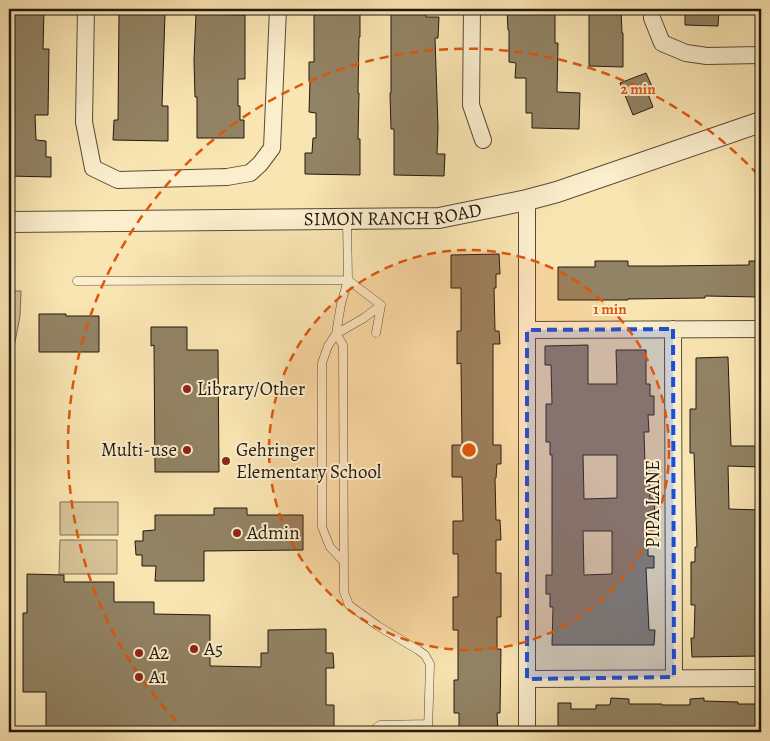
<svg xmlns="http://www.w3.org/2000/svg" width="770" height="741" viewBox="0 0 770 741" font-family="Alegreya,serif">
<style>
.green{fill:#d5c296;stroke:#7c6d53}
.building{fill:#928364;stroke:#231810;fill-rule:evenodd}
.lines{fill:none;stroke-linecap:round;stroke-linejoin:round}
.service-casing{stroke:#584b38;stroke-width:9}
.minor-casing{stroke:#584b38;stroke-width:18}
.tertiary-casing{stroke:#584b38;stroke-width:22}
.service{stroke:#fbeecd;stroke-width:8}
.minor{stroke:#fbeecd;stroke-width:16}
.tertiary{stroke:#fbeecd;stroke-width:20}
.marked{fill:#1d4ed8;fill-opacity:0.2;stroke:#1d4ed8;stroke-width:4;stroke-dasharray:10 6;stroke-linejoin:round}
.ring{fill:none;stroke:#de560c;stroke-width:2.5;stroke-dasharray:9 6}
.poi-dot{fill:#8f2418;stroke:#fbeecd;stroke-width:2}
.labels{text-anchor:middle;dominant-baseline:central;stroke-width:4;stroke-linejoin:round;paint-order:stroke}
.street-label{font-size:19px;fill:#231810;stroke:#fbeecd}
.poi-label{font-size:19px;fill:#231810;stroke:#fbeecd;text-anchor:start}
.centre{fill:#de560c;stroke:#fbeecd;stroke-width:2.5}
.ring-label{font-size:15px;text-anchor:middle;font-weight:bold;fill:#de560c;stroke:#fbeecd;stroke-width:4;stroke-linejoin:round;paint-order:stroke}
</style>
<rect width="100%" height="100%" fill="#f9e5b2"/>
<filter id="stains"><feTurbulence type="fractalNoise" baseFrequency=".004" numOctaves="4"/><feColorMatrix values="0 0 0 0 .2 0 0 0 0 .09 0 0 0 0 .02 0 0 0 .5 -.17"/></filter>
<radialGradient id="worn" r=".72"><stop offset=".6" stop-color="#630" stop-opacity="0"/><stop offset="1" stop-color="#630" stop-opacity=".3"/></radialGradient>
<path class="green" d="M9,291H21L20,316L9,373Z
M60,502H118V535H60Z
M60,540H117V574H59Z"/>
<path class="building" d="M9,9H44L43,49H49L48,115H35L36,140L46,141V157H51V177L9,176Z
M314,9H360V37H359L358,93H359L358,139H360V175L305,174V153H312L313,138H316V113L309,112L310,81H309V62H314Z
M391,9H426V17H439L438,38H435L438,128L437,154H445L444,176L394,175V129H391L390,93H391Z
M507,9H555V43H558L557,92L580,93L579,129L532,128V113H526V78H515L516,63L509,62V30H508Z
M589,9H621L622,33H623V67L589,66Z
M685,9H719L718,26L685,25Z
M119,13L165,14L162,106H168V141L113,140L114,120H118Z
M196,14L245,15V79H238V106H240V120H244V138H197V97H195L194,60Z
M646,73L654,91L648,94L653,107L633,115L620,83Z
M499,254L500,274H496V288H494L495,331H499L500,344H493V445H501V464H497L496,478H495L496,520H500L501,540H496V573H501V617H497V649H501L500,713H497L498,732H459V713H454V680H458V630H453V597H458V554H453V521H463L462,477H452V445H462L461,363L457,364V331H461V288H451V255Z
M595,261H628V266H663L749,265V261H761V297L705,296V298L628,299V300H558V267H595Z
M39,314H66V316H99V352H39Z
M151,327H187V350H218L219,472H155L154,345L151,346Z
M588,345V384H617L616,350H646V384H650V396H654V415H648L649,432H644L645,465H649L650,498H654L655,517H650V530H648V556H654V568H646L649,630H655L654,645H552L553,607H550V594H546V575H552V455H550V442H546V404H552L551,365H545V346ZM583,455H617V498L584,499ZM583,531H612V574L584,575Z
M728,357L731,446H761V467L728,466L729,509L761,510V656L692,657L691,638H694L695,605H691V562H695V547H697L694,453H690V409H696V358Z
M214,508H247V515H303V550L204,551V581H155L156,566H142V555H136L135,541H143V531L155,530V515H214Z
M27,574L64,575V582H114V602H154V614L210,615V666L261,667V653H268V630L326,629V653H333L334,668H326V705H334V732H46V692H23V613H27Z
M611,698L629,699V704H662V705H690V699L704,698V701L738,702V704H761V732H558V703H571V709H596V705H610Z"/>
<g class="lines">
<defs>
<path id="service" d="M347,220L348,280L341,304L336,334L343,345L344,592L349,605L378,626L418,650L425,655L430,664L428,732
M77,281L348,280L381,305
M376,333L381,305
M344,562L330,547L322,527V363L328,346L336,334L364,318L381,305
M371,732L380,725L428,724"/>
<path id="minor" d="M86,9L84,122L93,168L118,180L227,177L250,173L260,164L272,148L278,9
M472,9L471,105L483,140
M652,9V18L662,43L686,53L707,56L761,55
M527,200V732
M673,329L674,677
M527,330L761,329
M527,679L761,678"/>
<g id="tertiary">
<path id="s1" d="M9,222L439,218L527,200L557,192L761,122"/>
</g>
</defs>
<use href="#service" class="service-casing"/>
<use href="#minor" class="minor-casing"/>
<use href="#tertiary" class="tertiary-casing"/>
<use href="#service" class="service"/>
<use href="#minor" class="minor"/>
<use href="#tertiary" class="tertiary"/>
</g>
<path class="marked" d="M673,329L674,677L527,679V330Z"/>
<circle cx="469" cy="450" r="200" fill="#de560c" fill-opacity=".12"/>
<g class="ring">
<circle cx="469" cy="450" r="200"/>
<path d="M187 732A399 399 0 1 1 761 178"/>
</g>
<g class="poi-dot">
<circle cx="187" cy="389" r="5"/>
<circle cx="187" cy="450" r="5"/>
<circle cx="226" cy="461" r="5"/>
<circle cx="237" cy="533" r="5"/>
<circle cx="194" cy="649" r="5"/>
<circle cx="139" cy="653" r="5"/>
<circle cx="139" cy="677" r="5"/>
</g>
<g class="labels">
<g class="street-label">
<text stroke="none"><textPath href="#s1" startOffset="384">SIMON RANCH ROAD</textPath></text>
<text transform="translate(653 504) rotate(-90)">PIPA LANE</text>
</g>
<g class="poi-label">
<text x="197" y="389">Library/Other</text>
<text x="177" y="450" text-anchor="end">Multi-use</text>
<text x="236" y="450">Gehringer<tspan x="236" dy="22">Elementary School</tspan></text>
<text x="247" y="533">Admin</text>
<text x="204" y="649">A5</text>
<text x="149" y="653">A2</text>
<text x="149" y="677">A1</text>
</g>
</g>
<circle cx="469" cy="450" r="8" class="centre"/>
<g class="ring-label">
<text x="638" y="94">2 min</text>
<text x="610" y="314">1 min</text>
</g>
<rect width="770" height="741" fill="none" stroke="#f9e5b2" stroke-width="30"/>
<rect x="10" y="10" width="750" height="721" fill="none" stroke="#231810" stroke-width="2.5"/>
<rect x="15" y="15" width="740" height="711" fill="none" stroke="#231810"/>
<rect width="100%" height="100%" filter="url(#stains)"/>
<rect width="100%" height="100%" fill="url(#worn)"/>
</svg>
